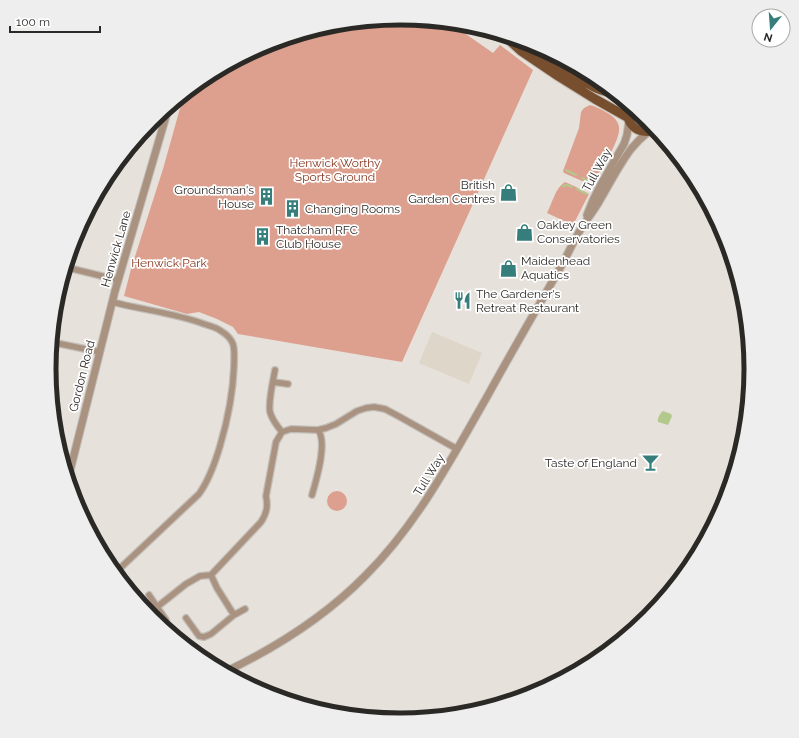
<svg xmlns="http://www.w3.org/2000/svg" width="799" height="738" viewBox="0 0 799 738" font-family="Raleway,sans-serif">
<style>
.built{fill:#ded6c8}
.green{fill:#dda08e}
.water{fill:#b2c98c}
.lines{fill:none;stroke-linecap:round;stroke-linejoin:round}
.stream{stroke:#b2c98c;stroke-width:2}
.minor-casing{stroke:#c1bcb6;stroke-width:8}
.tertiary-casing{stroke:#c1bcb6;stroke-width:9}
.primary-casing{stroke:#c1bcb6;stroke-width:11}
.minor{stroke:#aa9280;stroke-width:5.5}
.tertiary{stroke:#aa9280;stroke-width:7}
.primary{stroke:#784f2e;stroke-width:9}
.labels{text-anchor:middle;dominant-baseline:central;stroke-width:3.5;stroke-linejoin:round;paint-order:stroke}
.park-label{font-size:12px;fill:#85351e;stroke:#fff}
.street-label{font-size:12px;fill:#2b2926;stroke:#fff}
.poi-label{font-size:12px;fill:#2b2926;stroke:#fff;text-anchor:start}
.rim{fill:none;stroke:#2b2926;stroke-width:5}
</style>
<rect width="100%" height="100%" fill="#e6e1da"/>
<path class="built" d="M432,332L482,353L469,384L419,363Z"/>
<path class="green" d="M400,18L450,23L493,53L500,45L533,70L402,362L238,334L233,327L217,319L199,312L187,314L124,296L131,269L163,169L184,94L205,77L265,45L331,25Z
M569,63L595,77L608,89L594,83L570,69Z
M590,105C595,106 600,109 604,111C611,115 618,119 619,127C621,140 601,169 594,181L592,184H589L564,173L563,171L579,128L581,112L584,108Z
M633,109L648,121L652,126C650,127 647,128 645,127C635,127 632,117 633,109Z
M565,182L574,186L589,194L573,225L547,213C552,204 555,188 565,182Z
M327 501a10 10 0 1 1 20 0a10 10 0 1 1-20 0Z"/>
<path class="water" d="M663,411L671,414L672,416L668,425L658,422C657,419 660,413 663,411Z"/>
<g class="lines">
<path class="stream" d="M566,170L576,175
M582,178L588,181
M563,186L566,185L572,187
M577,189L587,194"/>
<defs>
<path id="minor" d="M561,70L565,61
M65,267L118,280
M112,302C143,310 175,313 204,324C210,326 216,327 221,331C226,334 231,339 233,344C235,351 234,359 234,366C233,394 228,419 220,446C215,463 209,480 199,494L115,573
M51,342L100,352
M275,370C273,381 268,403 270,412C272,420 277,426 282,432
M273,382L288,384
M312,495C316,481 328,442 318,430
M211,575L217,588L234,615L245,609
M149,595L157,607
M186,618L199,636L204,637L211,634L234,615
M166,620L157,607L186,584L200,576L211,575L261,522C267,513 268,506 266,496L276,442L282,432L291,429L318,430L326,428L336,424L357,411L366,408L374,407L385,409L400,417L457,449"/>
<path id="tertiary" d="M587,215L593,200L600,186L624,144L627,135L629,121
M68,479L115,291L169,106
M225,672C277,647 326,616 366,575C418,523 452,458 488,395C511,353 535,312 559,270C567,256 574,240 582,227C588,218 595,209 600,200C610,183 619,165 631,149C636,143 642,137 648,132"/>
<path id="primary" d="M502,35L509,40L521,51L558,76L595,99L627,117
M514,42C542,52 565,73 592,86C599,90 607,92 615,94
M629,105C623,123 638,136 655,130"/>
</defs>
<use href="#minor" class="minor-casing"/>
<use href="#tertiary" class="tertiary-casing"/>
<use href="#primary" class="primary-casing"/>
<use href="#minor" class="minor"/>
<use href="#tertiary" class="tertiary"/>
<use href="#primary" class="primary"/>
</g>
<defs>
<symbol id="shop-bare" viewBox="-9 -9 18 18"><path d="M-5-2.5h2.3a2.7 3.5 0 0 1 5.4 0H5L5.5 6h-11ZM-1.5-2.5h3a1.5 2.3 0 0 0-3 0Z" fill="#357e7b" stroke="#fff" stroke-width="2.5" paint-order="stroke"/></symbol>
<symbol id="building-bare" viewBox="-9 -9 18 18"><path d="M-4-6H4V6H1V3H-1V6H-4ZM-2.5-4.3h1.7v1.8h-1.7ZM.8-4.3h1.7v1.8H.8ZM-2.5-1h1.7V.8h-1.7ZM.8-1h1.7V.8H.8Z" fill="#357e7b" stroke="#fff" stroke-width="2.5" paint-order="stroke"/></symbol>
<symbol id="restaurant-bare" viewBox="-9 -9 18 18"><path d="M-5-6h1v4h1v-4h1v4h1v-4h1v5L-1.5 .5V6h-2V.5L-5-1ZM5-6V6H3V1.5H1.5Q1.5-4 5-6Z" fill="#357e7b" stroke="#fff" stroke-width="2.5" paint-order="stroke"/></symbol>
<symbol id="bar-bare" viewBox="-9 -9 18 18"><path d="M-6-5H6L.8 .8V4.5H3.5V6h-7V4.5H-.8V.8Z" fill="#357e7b" stroke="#fff" stroke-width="2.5" paint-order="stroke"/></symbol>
</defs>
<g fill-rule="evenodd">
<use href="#shop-bare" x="496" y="180" width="25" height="25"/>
<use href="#building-bare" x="254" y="184" width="25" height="25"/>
<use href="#building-bare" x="280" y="196" width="25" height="25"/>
<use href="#shop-bare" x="512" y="220" width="25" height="25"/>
<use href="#building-bare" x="250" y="224" width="25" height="25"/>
<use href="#shop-bare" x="496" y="256" width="25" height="25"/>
<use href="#restaurant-bare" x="450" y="288" width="25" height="25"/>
<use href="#bar-bare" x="638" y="450" width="25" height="25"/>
</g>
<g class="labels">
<g class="park-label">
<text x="335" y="163">Henwick Worthy<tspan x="335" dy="14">Sports Ground</tspan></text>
<text x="169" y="263">Henwick Park</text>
</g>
<g class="street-label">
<text transform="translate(597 170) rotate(-61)">Tull Way</text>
<text transform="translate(116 249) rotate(-74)">Henwick Lane</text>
<text transform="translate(82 376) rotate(-76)">Gordon Road</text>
<text transform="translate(429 475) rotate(-58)">Tull Way</text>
</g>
<g class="poi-label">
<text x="495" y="185" text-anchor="end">British<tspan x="495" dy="14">Garden Centres</tspan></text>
<text x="254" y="190" text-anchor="end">Groundsman's<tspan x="254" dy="14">House</tspan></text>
<text x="305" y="209">Changing Rooms</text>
<text x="537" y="225">Oakley Green<tspan x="537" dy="14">Conservatories</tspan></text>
<text x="276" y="230">Thatcham RFC<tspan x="276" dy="14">Club House</tspan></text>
<text x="521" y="261">Maidenhead<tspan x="521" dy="14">Aquatics</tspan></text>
<text x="476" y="294">The Gardener's<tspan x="476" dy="14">Retreat Restaurant</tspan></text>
<text x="637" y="463" text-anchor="end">Taste of England</text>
</g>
</g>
<path d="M0 0H799V738H0ZM56 369a344 344 0 1 1 688 0a344 344 0 1 1-688 0Z" fill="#eee" fill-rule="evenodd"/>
<path class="rim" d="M56 369a344 344 0 1 1 688 0a344 344 0 1 1-688 0Z"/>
<g transform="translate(771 28) rotate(197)"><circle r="19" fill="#ffffff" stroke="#aaa9a8"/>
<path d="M0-3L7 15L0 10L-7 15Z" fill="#357e7b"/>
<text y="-6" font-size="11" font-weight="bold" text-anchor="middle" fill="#2b2926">N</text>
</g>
<path d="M10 26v6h90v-6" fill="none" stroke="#2b2926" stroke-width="2"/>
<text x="16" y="26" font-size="12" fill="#2b2926" stroke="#ffffff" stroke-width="3" paint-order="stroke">100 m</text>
</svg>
